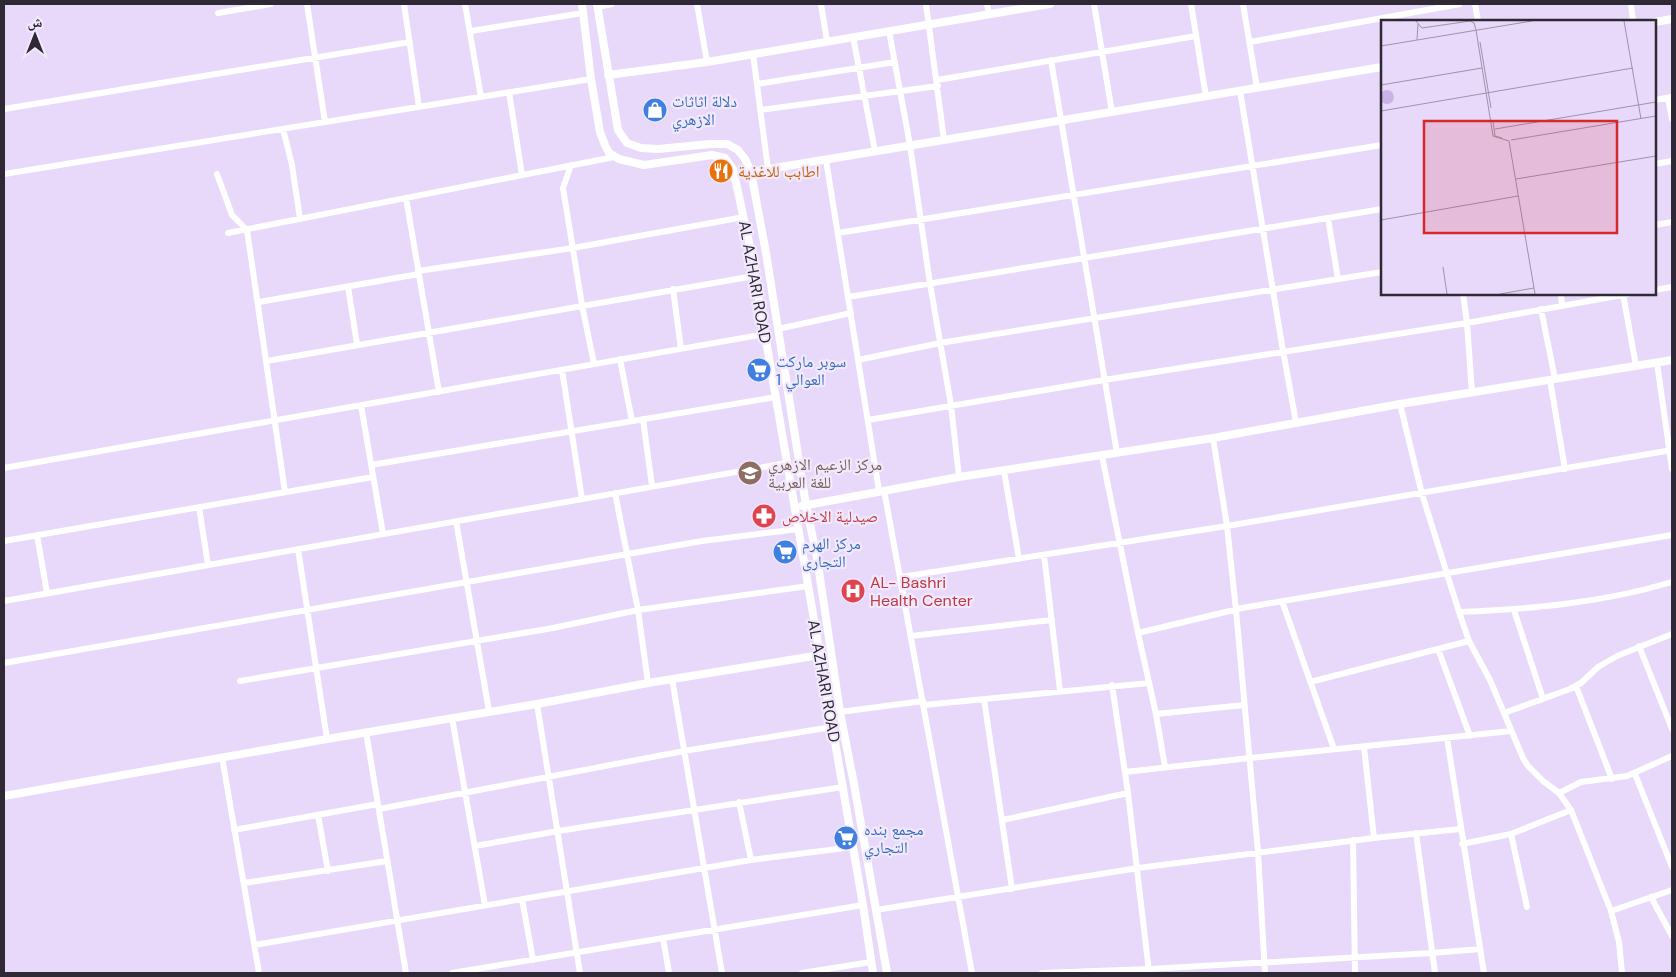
<svg xmlns="http://www.w3.org/2000/svg" width="1676" height="977" viewBox="0 0 1676 977" font-family="'DM Sans','Noto Naskh Arabic',sans-serif">
<style>
.lines{fill:none;stroke-linecap:round;stroke-linejoin:round}
.minor{stroke:#fff;stroke-width:6}
.tertiary{stroke:#fff;stroke-width:8}
.labels{text-anchor:middle;dominant-baseline:central;stroke-width:4.5;stroke-linejoin:round;paint-order:stroke}
.shop-label{font-size:16px;fill:#366cbe;stroke:#f2e9fd;text-anchor:start}
.food-label{font-size:16px;fill:#c56008;stroke:#f2e9fd;text-anchor:start}
.street-label{font-size:16px;fill:#2e2935;stroke:#f2e9fd}
.education-label{font-size:16px;fill:#785e54;stroke:#f2e9fd;text-anchor:start}
.health-label{font-size:16px;fill:#be3a42;stroke:#f2e9fd;text-anchor:start}
.inset-road{fill:none;stroke:#9e92ab;stroke-width:1}
.view{fill:#d62828;fill-opacity:0.15;stroke:#d62828;stroke-width:2.5}
.inset-edge{fill:none;stroke:#2e2935;stroke-width:2.5}
</style>
<rect width="100%" height="100%" fill="#e8d8fa"/>
<g class="lines">
<path class="minor" d="M307,4L325,122
M404,4L419,107
M465,4L481,97
M697,4L707,62
M821,4L827,41
M926,4L944,140
M987,4L989,14
M1094,4L1112,112
M1191,4L1206,97
M1243,4L1257,88
M1475,4L1478,21
M1631,4L1633,21
M597,7L612,4
M218,13L271,4
M471,31L583,13
M889,31L910,145L930,284L951,405L959,477
M853,37L875,151
M1250,42L1460,4
M753,54L768,169
M1051,60L1117,453
M937,80L1196,36
M757,84L895,62
M1240,91L1283,351L1296,422
M509,92L522,175
M1668,98L1672,119
M1655,100L1671,97
M4,109L410,42
M760,110L938,86
M283,129L292,165L300,219
M826,160L879,491
M1655,164L1672,161
M571,165L563,188L582,305L594,364
M4,174L591,79
M217,174L232,215L247,230L285,492
M406,198L439,392
M1328,218L1338,279
M1655,225L1672,222
M228,233L614,157
M838,233L1382,145
M418,271L573,248L744,217
M348,287L357,344
M673,289L681,349
M1655,290L1672,287
M1463,294L1467,323L1472,393
M1561,294L1562,305
M1623,294L1636,366
M848,297L1382,209
M259,302L419,274
M1541,309L1555,379
M778,329L851,313
M620,359L632,421
M858,360L940,343L1382,272
M267,361L754,276
M1657,363L1672,469
M562,370L582,499
M1550,380L1565,469
M1400,404L1422,494L1459,612L1469,641L1490,680L1523,758L1528,766L1543,781L1559,793L1571,810L1611,911L1619,942L1622,973
M361,405L383,534
M643,419L652,486
M868,420L1104,380L1467,323L1628,294
M1213,438L1227,526L1236,610L1258,852L1265,973
M1102,456L1138,633L1156,714L1165,767
M371,465L776,397
M4,468L765,334
M1004,471L1019,559
M884,490L972,973
M615,493L638,610L648,683
M199,507L208,565
M456,521L489,711
M37,535L47,593
M4,541L373,477
M298,549L327,739
M1044,555L1060,691
M901,577L1227,526L1672,450
M4,601L787,463
M1282,601L1334,749
M1514,610L1543,699
M1459,612C1531,609 1602,603 1672,582
M1138,633L1242,608L1672,535
M911,636L1052,620
M1639,646L1672,729
M1438,649L1470,736
M4,663L702,541L798,529
M672,679L722,973
M240,681L553,628L638,610L808,586
M1310,682L1469,641
M1112,685L1128,793L1149,972
M1576,686L1612,779
M984,699L1012,889
M537,704L580,973
M924,705L1149,683
M840,712L923,701
M1504,713L1570,689L1581,683L1598,667L1617,656L1672,634
M1156,714L1244,705
M452,718L485,905
M366,732L406,973
M1447,738L1484,973
M1364,747L1374,838
M222,757L259,973
M1125,772L1250,758L1511,731
M1635,774L1672,867
M1559,793L1581,782L1627,776L1672,756
M739,802L751,860
M379,809L684,751L832,727
M318,815L328,871
M1003,820L1128,793
M234,830L378,804
M1416,833L1435,973
M1511,834L1527,907
M1353,840L1355,973
M1462,844L1511,834L1571,810
M475,846L558,831L843,787
M244,883L387,861
M1651,897L1672,936
M522,899L533,960
M876,910L1138,868L1374,838L1460,829
M1611,911L1672,890
M663,938L669,973
M254,945L751,860L853,847
M452,973L863,905
M802,973L871,962
M1042,973L1149,969L1432,953L1480,949"/>
<path class="tertiary" d="M582,4L591,79L600,132L605,145L609,153L619,159L644,165L712,155L725,158L733,169L750,247L863,905L873,973
M597,4L618,130L627,143L641,148L658,149L710,144H727L738,150L745,159L751,172L766,253L806,505L817,558L840,712L854,784L887,973
M1655,22L1672,19
M608,75L707,62L1050,4
M751,172L1382,67
M802,506L959,477L1213,438L1400,404L1672,360
M4,796L327,739L537,704L648,683L820,655"/>
</g>
<defs>
<symbol id="shop-disc" viewBox="-11 -11 22 22"><circle r="9.5" fill="#3f7fe0" stroke="#f2e9fd"/><path d="M-5-2.5h2.3a2.7 3.5 0 0 1 5.4 0H5L5.5 6h-11ZM-1.5-2.5h3a1.5 2.3 0 0 0-3 0Z" fill="#fff"/></symbol>
<symbol id="restaurant-disc" viewBox="-11 -11 22 22"><circle r="9.5" fill="#e8710a" stroke="#f2e9fd"/><path d="M-5-6h1v4h1v-4h1v4h1v-4h1v5L-1.5 .5V6h-2V.5L-5-1ZM5-6V6H3V1.5H1.5Q1.5-4 5-6Z" fill="#fff"/></symbol>
<symbol id="supermarket-disc" viewBox="-11 -11 22 22"><circle r="9.5" fill="#3f7fe0" stroke="#f2e9fd"/><path d="M-6-5.5h2.5l.6 2H6L4.5 2H-2.5L-4.4-4H-6ZM-1.5 3.2a1.3 1.3 0 1 0 .1 0ZM3 3.2a1.3 1.3 0 1 0 .1 0Z" fill="#fff"/></symbol>
<symbol id="university-disc" viewBox="-11 -11 22 22"><circle r="9.5" fill="#8d6e63" stroke="#f2e9fd"/><path d="M0-5L7-2L0 1L-7-2ZM-4 1L0 2.5L4 1V4Q0 6-4 4Z" fill="#fff"/></symbol>
<symbol id="pharmacy-disc" viewBox="-11 -11 22 22"><circle r="9.5" fill="#e0444e" stroke="#f2e9fd"/><path d="M-2-6h4v4h4v4h-4v4h-4v-4h-4v-4h4Z" fill="#fff"/></symbol>
<symbol id="hospital-disc" viewBox="-11 -11 22 22"><circle r="9.5" fill="#e0444e" stroke="#f2e9fd"/><path d="M-5-5h3v3.5h4V-5h3V5h-3V1.5h-4V5h-3Z" fill="#fff"/></symbol>
</defs>
<g fill-rule="evenodd">
<use href="#shop-disc" x="641" y="96" width="28" height="28"/>
<use href="#restaurant-disc" x="707" y="157" width="28" height="28"/>
<use href="#supermarket-disc" x="745" y="356" width="28" height="28"/>
<use href="#university-disc" x="736" y="459" width="28" height="28"/>
<use href="#pharmacy-disc" x="750" y="502" width="28" height="28"/>
<use href="#supermarket-disc" x="771" y="538" width="28" height="28"/>
<use href="#hospital-disc" x="839" y="577" width="28" height="28"/>
<use href="#supermarket-disc" x="832" y="824" width="28" height="28"/>
</g>
<g class="labels">
<g class="shop-label">
<text x="672" y="101">دلالة اثاثات<tspan x="672" dy="18">الازهري</tspan></text>
<text x="776" y="361">سوبر ماركت<tspan x="776" dy="18">العوالي 1</tspan></text>
<text x="802" y="543">مركز الهرم<tspan x="802" dy="18">التجارى</tspan></text>
<text x="864" y="829">مجمع بنده<tspan x="864" dy="18">التجاري</tspan></text>
</g>
<g class="food-label">
<text x="738" y="171">اطابب للاغذية</text>
</g>
<g class="street-label">
<text transform="translate(755 282) rotate(80)">AL AZHARI ROAD</text>
<text transform="translate(824 681) rotate(80)">AL AZHARI ROAD</text>
</g>
<g class="education-label">
<text x="768" y="464">مركز الزعيم الازهري<tspan x="768" dy="18">للغة العربية</tspan></text>
</g>
<g class="health-label">
<text x="782" y="516">صيدلية الاخلاص</text>
<text x="870" y="582">AL- Bashri<tspan x="870" dy="18">Health Center</tspan></text>
</g>
</g>
<g transform="translate(1381 20)">
<rect width="275" height="275" fill="#e8d8fa"/>
<path d="M-1 77a7 7 0 1 1 14 0a7 7 0 1 1-14 0Z" fill="#cbb2e7"/>
<path class="inset-road" d="M35,1L41,8L89,1L93,3L95,10M243,1L260,99M95,10L112,116L128,121L154,274M36,20L37,4M99,22L110,88M0,26L151,1M0,65L101,48M0,91L252,48M112,101L114,116L121,118M114,109L275,82M130,120L275,96M135,159L275,136M0,200L137,176M62,247L66,274M119,274L153,268"/>
<path class="view" d="M43,101H236V213H43Z"/>
<rect width="275" height="275" class="inset-edge"/>
</g>
<rect width="1676" height="977" fill="none" stroke="#2e2935" stroke-width="10"/>
<g transform="translate(35 35)" stroke="#f2e9fd" stroke-width="4" paint-order="stroke">
<path d="M0-4L9 19L0 12L-9 19Z" fill="#2e2935"/>
<text y="-8" font-size="14" font-weight="bold" text-anchor="middle" fill="#2e2935">ش</text>
</g>
</svg>
